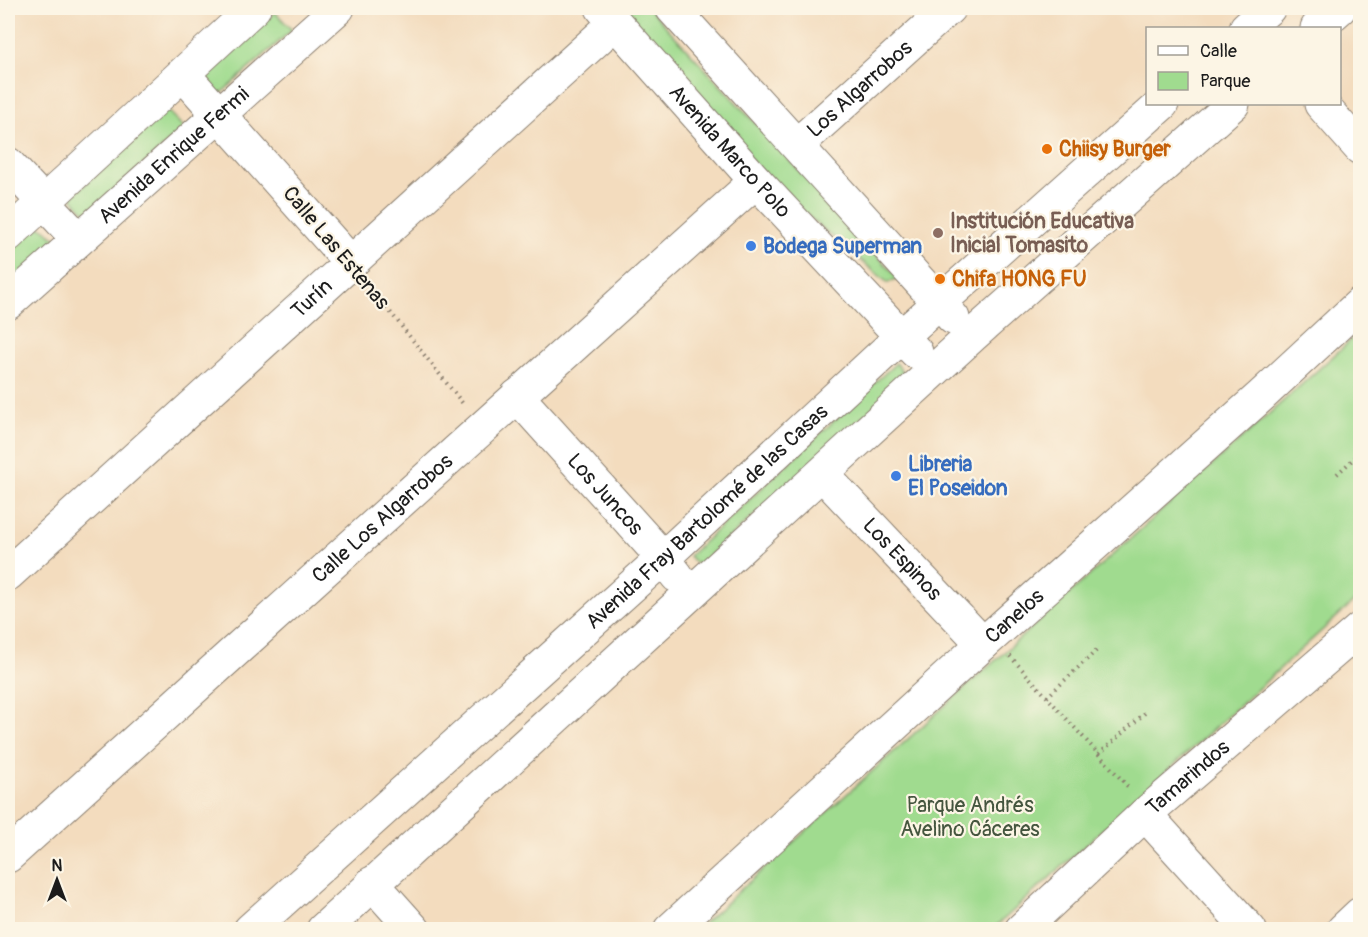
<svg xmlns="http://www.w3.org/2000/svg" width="1368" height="937" viewBox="0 0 1368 937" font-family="Pangolin,sans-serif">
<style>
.green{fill:#a0db8f;stroke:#5e7c56;stroke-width:1.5}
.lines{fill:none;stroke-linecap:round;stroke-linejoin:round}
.minor-casing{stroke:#887c6d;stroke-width:35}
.path{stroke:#887c6d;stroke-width:4;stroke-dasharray:1.5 4.5;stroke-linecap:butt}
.minor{stroke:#fff;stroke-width:33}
.food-dot{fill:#e8710a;stroke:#fcf5e5;stroke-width:2}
.education-dot{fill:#8d6e63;stroke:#fcf5e5;stroke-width:2}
.shop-dot{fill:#3f7fe0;stroke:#fcf5e5;stroke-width:2}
.labels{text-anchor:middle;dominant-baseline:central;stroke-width:4.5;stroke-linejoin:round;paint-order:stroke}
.street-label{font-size:21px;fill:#1c1c1c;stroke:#fcf5e5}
.food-label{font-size:21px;font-weight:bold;fill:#c56008;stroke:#fcf5e5;text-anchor:start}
.education-label{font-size:21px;font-weight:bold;fill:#785e54;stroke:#fcf5e5;text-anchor:start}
.shop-label{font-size:21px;font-weight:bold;fill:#366cbe;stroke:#fcf5e5;text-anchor:start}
.park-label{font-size:21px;fill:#44553e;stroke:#fcf5e5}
</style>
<rect width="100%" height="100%" fill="#fcf5e5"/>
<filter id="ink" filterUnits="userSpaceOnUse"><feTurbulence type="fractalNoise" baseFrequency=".0167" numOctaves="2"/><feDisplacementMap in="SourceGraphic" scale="12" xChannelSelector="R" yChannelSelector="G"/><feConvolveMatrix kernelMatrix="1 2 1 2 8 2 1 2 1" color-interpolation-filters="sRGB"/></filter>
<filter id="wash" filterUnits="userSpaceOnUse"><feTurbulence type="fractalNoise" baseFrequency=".008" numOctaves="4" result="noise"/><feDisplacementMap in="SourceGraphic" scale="24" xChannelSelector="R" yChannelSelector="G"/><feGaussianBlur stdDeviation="1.35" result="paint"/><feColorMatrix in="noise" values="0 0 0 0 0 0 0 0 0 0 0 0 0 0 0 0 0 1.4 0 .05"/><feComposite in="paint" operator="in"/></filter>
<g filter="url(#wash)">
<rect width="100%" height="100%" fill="#f3dcbe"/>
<path class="green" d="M619,8H649L898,278L888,283L777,190Z
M275,12L292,30L217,97L201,79Z
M167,110L184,128L88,215L71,197Z
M37,224L60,241L8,287V250Z
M1360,332V596L993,929H697Z
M896,363L907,377L698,566L689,556Z"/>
</g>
<g filter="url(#ink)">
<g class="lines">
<defs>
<g id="minor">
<path id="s1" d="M602,8L756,181L916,352"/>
<path d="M672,8L953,318"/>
<path d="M1246,28L1269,8"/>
<path d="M1317,28L1340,8"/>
<path d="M183,74L351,263"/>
<path d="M1321,104L1360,148"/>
<path id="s2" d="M797,145L949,8"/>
<path d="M8,164L78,239"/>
<path d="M8,235L254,8"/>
<path id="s3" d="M8,303L338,8"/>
<path id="s4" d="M517,396L663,558L677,576"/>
<path id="s5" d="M822,474L983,644"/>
<path id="s6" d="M8,574L615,23"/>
<path d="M1145,814L1250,930"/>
<path id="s7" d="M8,856L756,181"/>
<path d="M372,883L414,930"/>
<path id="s8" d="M250,930L663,558L901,337L1162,104"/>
<path d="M323,930L972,336L1233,104"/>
<path id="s9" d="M670,930L983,644L1261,396L1360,304"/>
<path id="s10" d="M1021,930L1145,814L1360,629"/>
<path d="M1343,930L1360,914"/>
</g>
</defs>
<use href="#minor" class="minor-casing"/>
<path class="path" d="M368,284L464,405
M1337,474L1360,453
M1010,656L1130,789
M1047,697L1097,650
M1099,754L1148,710"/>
<use href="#minor" class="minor"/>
</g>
</g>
<g class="food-dot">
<circle cx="1047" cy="149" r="6"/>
<circle cx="940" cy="279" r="6"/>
</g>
<circle class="education-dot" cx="938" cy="233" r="6"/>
<g class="shop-dot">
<circle cx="751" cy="246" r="6"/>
<circle cx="896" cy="476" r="6"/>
</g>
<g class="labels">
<g class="street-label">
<text stroke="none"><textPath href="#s2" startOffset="84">Los Algarrobos</textPath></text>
<text stroke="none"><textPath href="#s1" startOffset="192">Avenida Marco Polo</textPath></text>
<text stroke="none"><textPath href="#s3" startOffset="222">Avenida Enrique Fermi</textPath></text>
<text transform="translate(336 248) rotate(50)">Calle Las Estenas</text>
<text stroke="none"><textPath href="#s6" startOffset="410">Turín</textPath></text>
<text stroke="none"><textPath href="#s4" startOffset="132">Los Juncos</textPath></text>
<text stroke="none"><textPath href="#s8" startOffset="616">Avenida Fray Bartolomé de las Casas</textPath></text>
<text stroke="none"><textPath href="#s7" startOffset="504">Calle Los Algarrobos</textPath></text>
<text stroke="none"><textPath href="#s5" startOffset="117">Los Espinos</textPath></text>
<text stroke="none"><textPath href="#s9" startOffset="466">Canelos</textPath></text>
<text stroke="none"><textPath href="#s10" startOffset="226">Tamarindos</textPath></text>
</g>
<g class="food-label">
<text x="1059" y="149">Chiisy Burger</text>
<text x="952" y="279">Chifa HONG FU</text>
</g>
<g class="education-label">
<text x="950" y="221">Institución Educativa<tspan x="950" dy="24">Inicial Tomasito</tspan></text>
</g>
<g class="shop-label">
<text x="763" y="246">Bodega Superman</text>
<text x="908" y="464">Libreria<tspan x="908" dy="24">El Poseidon</tspan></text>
</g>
<g class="park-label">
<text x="970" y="805">Parque Andrés<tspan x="970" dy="24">Avelino Cáceres</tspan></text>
</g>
</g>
<rect width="1368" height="937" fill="none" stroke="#fcf5e5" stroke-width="30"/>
<rect x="1146" y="27" width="195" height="78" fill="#fcf5e5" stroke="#a29e95" stroke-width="1.5"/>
<rect x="1158" y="46" width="30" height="9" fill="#ffffff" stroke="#a29e95" stroke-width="1.5"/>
<text x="1200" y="57" font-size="18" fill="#1c1c1c">Calle</text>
<rect x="1158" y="72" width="30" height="18" fill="#a0db8f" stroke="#a29e95" stroke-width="1.5"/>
<text x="1200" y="87" font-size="18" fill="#1c1c1c">Parque</text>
<g transform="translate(57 880)" stroke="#fcf5e5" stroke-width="4.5" paint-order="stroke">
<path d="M0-4.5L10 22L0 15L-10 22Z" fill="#1c1c1c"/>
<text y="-9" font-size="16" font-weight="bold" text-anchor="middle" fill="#1c1c1c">N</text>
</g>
</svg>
